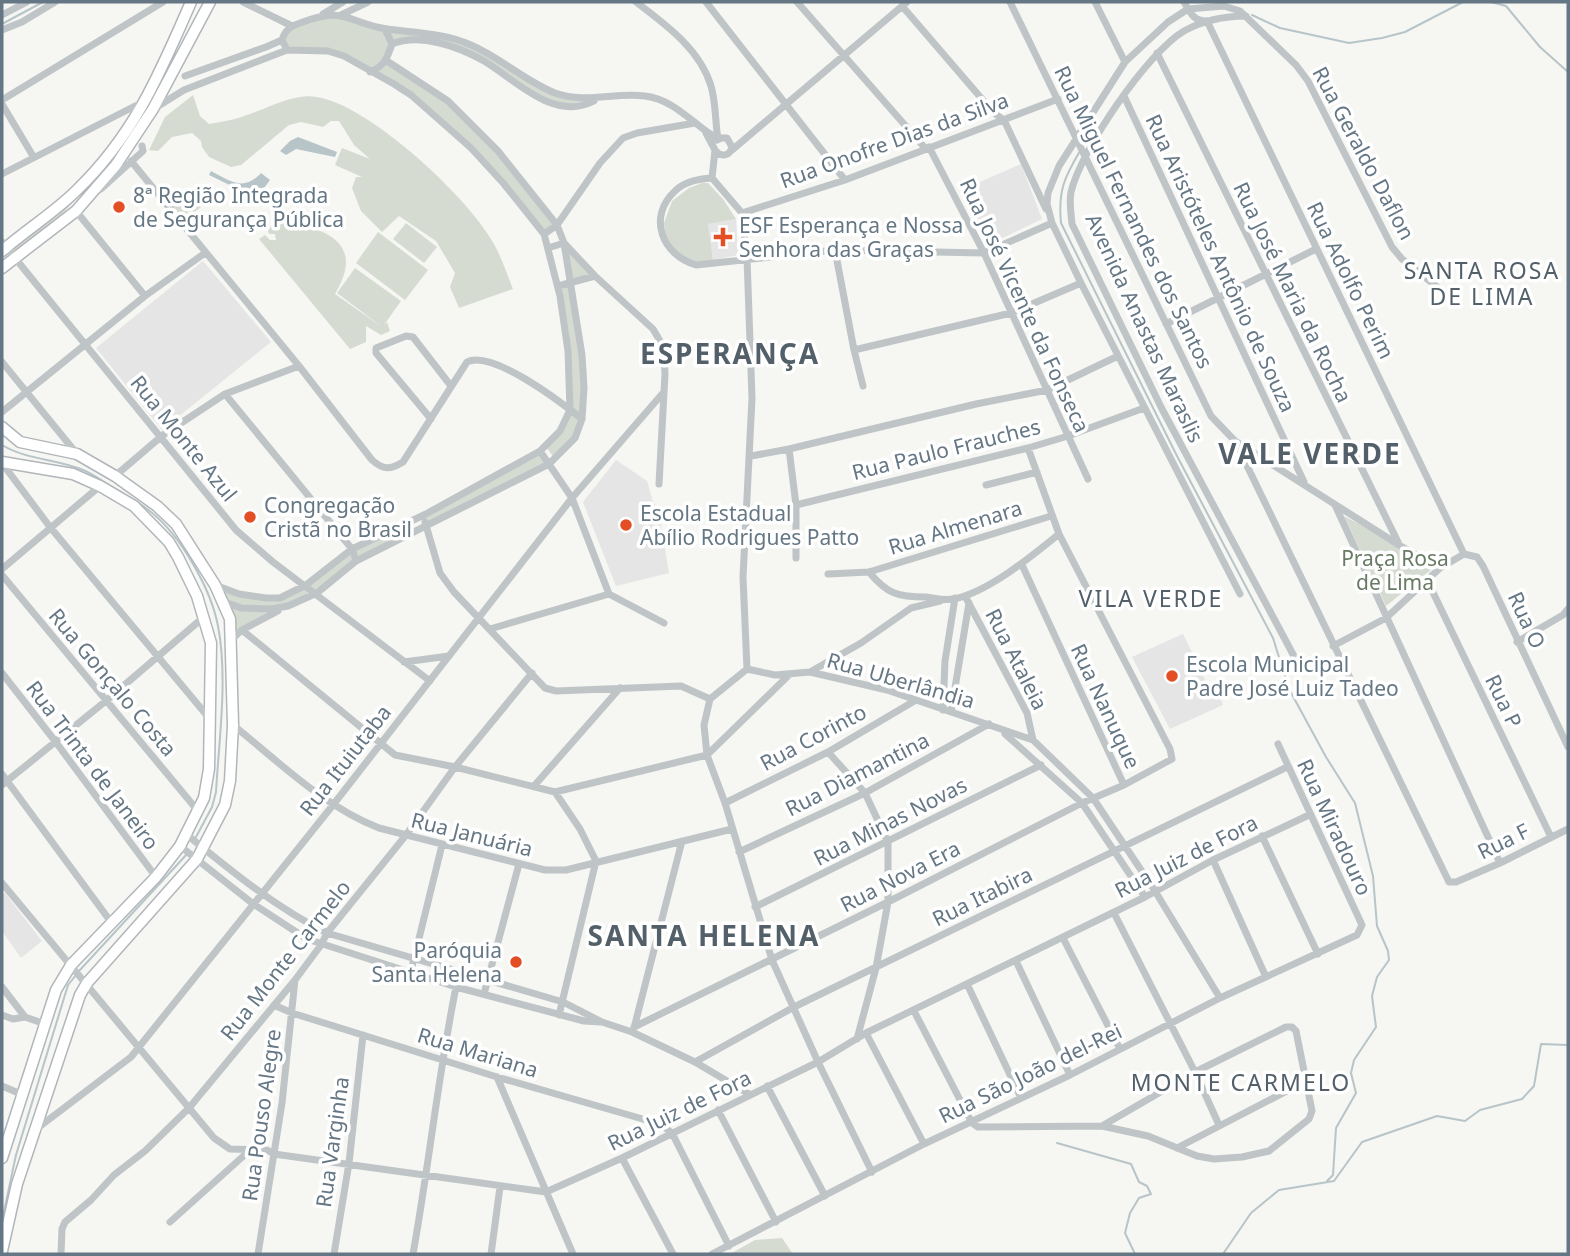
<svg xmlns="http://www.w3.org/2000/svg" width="1570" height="1256" viewBox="0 0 1570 1256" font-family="'Noto Sans',sans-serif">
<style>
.built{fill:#e4e5e4}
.green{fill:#d6dbd2}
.water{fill:#b7c4c8}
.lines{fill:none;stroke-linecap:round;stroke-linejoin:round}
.stream{stroke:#b7c4c8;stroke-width:2}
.major-casing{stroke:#b1b6ba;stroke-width:13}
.minor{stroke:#bfc4c7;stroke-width:7}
.major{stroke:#fff;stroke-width:10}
.poi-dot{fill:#e44e25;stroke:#fff;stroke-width:2.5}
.labels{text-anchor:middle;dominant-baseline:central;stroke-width:7;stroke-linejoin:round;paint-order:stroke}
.street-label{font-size:21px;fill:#657784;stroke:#fff}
.poi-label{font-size:21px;fill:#657784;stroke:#fff;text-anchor:start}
.park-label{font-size:21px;fill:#697b64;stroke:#fff}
.neighbourhood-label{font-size:23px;letter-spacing:2px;fill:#536069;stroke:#fff}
.district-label{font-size:28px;font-weight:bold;letter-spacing:2px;fill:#536069;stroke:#fff}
</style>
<rect width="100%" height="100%" fill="#f6f6f3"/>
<path class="built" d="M1021,164L1042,219L988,245L962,190Z
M736,219L738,255L713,260L708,224Z
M203,261L271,342L162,430L96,348Z
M616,460L647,481L653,502L658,508L669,573L616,586L583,502Z
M1183,634L1213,696L1219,694L1223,705L1170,729L1132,657Z
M5,893L42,941L21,958L2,931V895Z"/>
<path class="green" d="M323,14L385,29L467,43L553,92L587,99L586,105L555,104L472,55L421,40L392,44L387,61L448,101L477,131L557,225L544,234L504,184L411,95L344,56L287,50L284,32Z
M193,95L200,116L209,124C222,122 237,119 250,114C271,107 294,93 317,97C368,105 462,192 489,236C500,252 506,272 513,289L459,308L450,287L455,273L436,241L399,216L382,232L361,211L352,188L356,177H362L335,165L342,148L370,159L354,145L339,121H331L323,127L301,122L289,125L241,165L231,167L209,157L202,147L201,141L192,133L172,137L158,151L149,150L165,117Z
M93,179L59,218L14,251L12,246Z
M702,183H708L723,199L736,219L708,224L713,260L696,263L685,260L666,240L664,223L672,201L689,188Z
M186,188L201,207L183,221L168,202Z
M280,220C323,228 367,241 335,294L382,327L337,293L355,268L401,301L384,325L387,322L390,331L381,335L366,326V342L350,349L259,239L265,235L270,240H276L275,234H269L268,231L273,223Z
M406,223L437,247L424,263L393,239Z
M378,232L428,270L405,300L356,263Z
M564,243L595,276L571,284L584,388L575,438L555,459L546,447L570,410L571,390L558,286L571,284Z
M540,451L549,464L426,526L423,515Z
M1344,516L1399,545L1432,569L1386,606Z
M393,530L398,541L356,561L317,593L306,585L352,549Z
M215,585L240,594L280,598L302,588L312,596L280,610L231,640L230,619Z
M782,1238L793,1254H730L755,1240Z"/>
<path class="water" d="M298,137L337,152L335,157L296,149L286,155L280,151L290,141Z
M211,171C230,181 244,192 261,173L270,180L261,192L248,194L209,175Z"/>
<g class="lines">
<path class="stream" d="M1491,2L1506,6L1540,47L1568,72
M1252,15L1280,28L1349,43L1382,38L1405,32L1463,2
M2,24L43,2
M1080,151C1064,178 1058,191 1061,223L1177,456L1273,638L1289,689L1326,757L1355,803L1373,876L1377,926L1388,951L1389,960L1377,977L1372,996L1376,1027L1354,1060L1351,1073L1356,1093L1336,1128L1333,1175L1327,1181
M2,445C27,460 56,459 83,470C91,473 99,479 106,483C121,492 138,501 151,512C181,536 211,589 218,626C228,678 219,739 216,792L212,807L196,837
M79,971L187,854
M1057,1143L1131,1164L1139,1182L1147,1186L1151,1194L1139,1198L1130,1213L1125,1233L1135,1254
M2,1221L16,1155L68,985L76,975
M1223,1254L1251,1213L1279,1190L1334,1181L1362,1142L1437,1116L1465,1121L1480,1110L1522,1099L1534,1086L1541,1044L1568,1045"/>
<defs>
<path id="major" d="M2,251C26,230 55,212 77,190C135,134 160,73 191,2
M2,268L76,211L116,165L153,109L210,2
M2,427L20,442L77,454L115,476L157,506L176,524L215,585L230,619L233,725L230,781L225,805L197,859L87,983L80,995L17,1184L2,1251
M2,462L73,474L100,486L134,506L169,542L178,557L197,596L211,643L209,769L204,798L180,846L156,877L71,965L56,990L2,1158"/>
</defs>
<use href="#major" class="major-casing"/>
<path class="minor" d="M243,2L292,26
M636,2C665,24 700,49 711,86C716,102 715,122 718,139
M706,2L845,180
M797,2L925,148
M1010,2L1211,416L1235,441L1399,545L1440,568
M1095,2L1125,62
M1184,2C1190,12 1193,21 1206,21
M902,6L994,113L1004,120L1046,209
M323,14L343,2
M2,15L27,2
M341,15L368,2
M1246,16C1224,16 1204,20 1184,31C1147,53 1081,150 1071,192C1069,203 1071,213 1072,224L1162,409L1296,660
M1207,21L1464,554
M2,30L22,22L55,2
M392,44C420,33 458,46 484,61C516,80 553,122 594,101
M287,50L282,40C285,30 291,26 300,23C346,5 347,23 387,29C416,33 444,33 471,45C501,58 525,81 555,93C586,104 614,92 645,96C676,100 693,125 718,139
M1157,53L1398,542
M370,72C385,66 387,58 392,44L385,29
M185,76L266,47L282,40
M1124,96L1304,482
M2,100L163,2
M2,104L33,156
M155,108L184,90L287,50L328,51L344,56L394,84L411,95L471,148L504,184L544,234L560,296L568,351L570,410L560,431L540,451L426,514L352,549L306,585L280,598H266L239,594L215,585
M706,133L715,150L712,178L742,213L747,258L752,398L743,577L747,669
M929,147L984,253L1088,479
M715,150C721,158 730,156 732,147L727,138H721L717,140
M732,150L907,2
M131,161L299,366L372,460C383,470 390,470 403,462L467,362C492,349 562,403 582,419
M2,174L135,106
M712,178C699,179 685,181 675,191C647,217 662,255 696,265L835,250L984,253L1052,223
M101,189L143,151L142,146
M76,211L145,296
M742,213L845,180L1058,99
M544,234L557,225L600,163L623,138L637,133L695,123
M2,242L236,530L273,562L430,681
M548,248L564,243L595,276L653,329L660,341L664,356L665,374L659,484
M835,250L854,350L863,386
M558,286L595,276
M1166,324L1316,249
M854,350L1011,313L1081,283
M2,362L77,454
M225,394L352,549L356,561
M2,412L145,296L205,253
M431,419L376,353V348L406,336L413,337L451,386
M1235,441L1449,882H1456L1500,863L1568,829
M789,449L796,505V558
M540,451L572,498L609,594L664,623
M751,456L789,449L976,404L1047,390L1118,356
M2,463L50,527L209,718
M115,476L163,435L225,394L299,366
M986,485L1037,472
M796,505L1028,448L1068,436L1144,408
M1335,505L1500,863
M425,522L440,573L454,592L545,688L556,691L681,686L710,699
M1464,554L1477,557L1483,566L1568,747
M1022,565L1124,785
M2,569L100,486
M869,572C887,594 898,597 926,597C935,598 944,601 953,599C987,593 1032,556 1059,534
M828,574L869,572L1051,516
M2,575L198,811
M1427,580L1551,837
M1240,594L1081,283L1052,223L1047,204L1048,193L1059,166L1125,62L1168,22L1188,9L1224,6L1240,11L1296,65L1308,81L1392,247L1402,259L1455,301
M965,596L1027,713L1033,740
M222,601L241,608L271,609L288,606L317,593L356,561L549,464L575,438L582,419L584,388L582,355L564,243L557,225L498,151L448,101L387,61
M490,629L609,594
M242,630L395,755L455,767L555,792L580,829L596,861L559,1015
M231,640L242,630L278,611
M1517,642L1563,615L1568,609
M1333,646L1386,618L1440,568L1464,554
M404,662L449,656
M747,669L775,675L810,672L887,690L1033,740L1093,798L1155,891L1220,998
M747,669L710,699L704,725L707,755L725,803L772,960L818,1062L872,1172
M810,672L861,643L911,608L940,601
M2,673L55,741L156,877
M943,710L945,661L955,598
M951,712L969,603
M233,725C279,762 323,806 379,828L545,870H566L732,829
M1005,734L1082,803L1145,897
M828,752L865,793L888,842V902L876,968L857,1039
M2,774L111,922
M2,785L107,700L198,622L205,619
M534,786L620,688
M555,792L707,755L789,675
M725,803L828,752L916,700
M186,834C230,870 276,908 327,933L563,1002L602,1022L632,1032L695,1062L749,1094
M1262,836L1318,954
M180,846L252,903L307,939L456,987L584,1021L601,1022
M739,852L865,793L989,724
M1213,860L1266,977
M2,883L214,1138L230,1149L267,1150L274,1154L546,1192L622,1158L818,1062L866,1033L1145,897L1213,860L1309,815
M755,907L1041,765
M1114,913L1195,1072L1219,1125
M1063,938L1120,1049
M1016,961L1070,1075
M411,971L442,845
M967,984L1021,1098
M2,987L25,1017L45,1024
M484,994L519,864
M274,1005L292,1013L497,1077L660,1124L672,1133L729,1246
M914,1011L972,1123L978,1127L1102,1126L1148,1136L1197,1156L1214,1159L1242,1157L1269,1151L1309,1119L1312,1111L1296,1031L1292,1027H1286L1195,1072L1102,1126
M2,1015L13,1019L25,1017
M634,1027L888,902L1082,803L1124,785L1172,759L1170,749L1059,534L1028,448
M634,1028L682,841
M866,1033L924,1144
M695,1062L794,1007L1287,767
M497,1077L573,1254
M2,1086L21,1094
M767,1086L825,1196
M718,1110L776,1222
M35,1130L131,1057L333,805L572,498L663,393
M1177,1148L1306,1081
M622,1158L673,1254
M170,1222L249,1151
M61,1254L62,1229L65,1222L91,1200L114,1175L145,1151L189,1108L295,980L321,945L327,933L406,835L455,767L532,673
M258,1254L282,1103L295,980
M334,1254L349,1163L363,1035
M413,1254C429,1165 438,1076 456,987
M491,1254L500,1187
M712,1254L924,1144L1070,1075L1220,998L1357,935L1362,925L1278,744"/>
<use href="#major" class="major"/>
</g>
<g class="poi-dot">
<circle cx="119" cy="207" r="7"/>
<path d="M719.5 226.5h7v7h7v7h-7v7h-7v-7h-7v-7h7z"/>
<circle cx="250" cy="517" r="7"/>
<circle cx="626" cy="525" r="7"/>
<circle cx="1172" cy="676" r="7"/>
<circle cx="516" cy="962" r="7"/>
</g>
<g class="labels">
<g class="street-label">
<text transform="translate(894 140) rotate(-20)">Rua Onofre Dias da Silva</text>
<text transform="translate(1364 153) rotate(62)">Rua Geraldo Daflon</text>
<text transform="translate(1134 217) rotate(64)">Rua Miguel Fernandes dos Santos</text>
<text transform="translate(1221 263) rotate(65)">Rua Aristóteles Antônio de Souza</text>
<text transform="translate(1351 280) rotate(64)">Rua Adolfo Perim</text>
<text transform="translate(1293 292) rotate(64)">Rua José Maria da Rocha</text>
<text transform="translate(1025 305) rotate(65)">Rua José Vicente da Fonseca</text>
<text transform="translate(1145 328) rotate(65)">Avenida Anastas Maraslis</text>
<text transform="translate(184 438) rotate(51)">Rua Monte Azul</text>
<text transform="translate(946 449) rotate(-14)">Rua Paulo Frauches</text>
<text transform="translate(955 527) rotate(-17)">Rua Almenara</text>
<text transform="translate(1527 620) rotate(65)">Rua O</text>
<text transform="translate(1017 659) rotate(63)">Rua Ataleia</text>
<text transform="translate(901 680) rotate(16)">Rua Uberlândia</text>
<text transform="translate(113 682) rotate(50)">Rua Gonçalo Costa</text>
<text transform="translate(1504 701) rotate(64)">Rua P</text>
<text transform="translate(1106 706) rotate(65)">Rua Nanuque</text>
<text transform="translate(813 737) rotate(-28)">Rua Corinto</text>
<text transform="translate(345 760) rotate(-52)">Rua Ituiutaba</text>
<text transform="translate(93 765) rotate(53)">Rua Trinta de Janeiro</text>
<text transform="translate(857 774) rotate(-27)">Rua Diamantina</text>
<text transform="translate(890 821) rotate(-27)">Rua Minas Novas</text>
<text transform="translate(1335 827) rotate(65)">Rua Miradouro</text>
<text transform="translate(472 834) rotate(14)">Rua Januária</text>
<text transform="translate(1503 841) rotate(-26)">Rua F</text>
<text transform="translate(1186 856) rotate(-27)">Rua Juiz de Fora</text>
<text transform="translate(900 876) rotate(-27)">Rua Nova Era</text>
<text transform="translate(982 896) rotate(-26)">Rua Itabira</text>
<text transform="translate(285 960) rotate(-52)">Rua Monte Carmelo</text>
<text transform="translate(478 1052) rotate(17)">Rua Mariana</text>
<text transform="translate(1030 1073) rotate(-26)">Rua São João del-Rei</text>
<text transform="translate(679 1110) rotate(-26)">Rua Juiz de Fora</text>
<text transform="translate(261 1115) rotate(-82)">Rua Pouso Alegre</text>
<text transform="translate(332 1142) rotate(-82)">Rua Varginha</text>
</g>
<g class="poi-label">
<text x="133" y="195">8ª Região Integrada<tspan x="133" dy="24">de Segurança Pública</tspan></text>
<text x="739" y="225">ESF Esperança e Nossa<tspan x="739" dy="24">Senhora das Graças</tspan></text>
<text x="264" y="505">Congregação<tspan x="264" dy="24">Cristã no Brasil</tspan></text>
<text x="640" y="513">Escola Estadual<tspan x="640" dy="24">Abílio Rodrigues Patto</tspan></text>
<text x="1186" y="664">Escola Municipal<tspan x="1186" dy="24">Padre José Luiz Tadeo</tspan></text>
<text x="502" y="950" text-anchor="end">Paróquia<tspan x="502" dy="24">Santa Helena</tspan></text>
</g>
<g class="park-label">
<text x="1395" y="558">Praça Rosa<tspan x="1395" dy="24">de Lima</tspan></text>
</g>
<g class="neighbourhood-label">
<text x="1482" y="270">SANTA ROSA<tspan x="1482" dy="26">DE LIMA</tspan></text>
<text x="1151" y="598">VILA VERDE</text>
<text x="1241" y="1082">MONTE CARMELO</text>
</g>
<g class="district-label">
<text x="730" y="353">ESPERANÇA</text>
<text x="1310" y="453">VALE VERDE</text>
<text x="704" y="935">SANTA HELENA</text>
</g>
</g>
<rect width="1570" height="1256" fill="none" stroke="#657784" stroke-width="7"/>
</svg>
